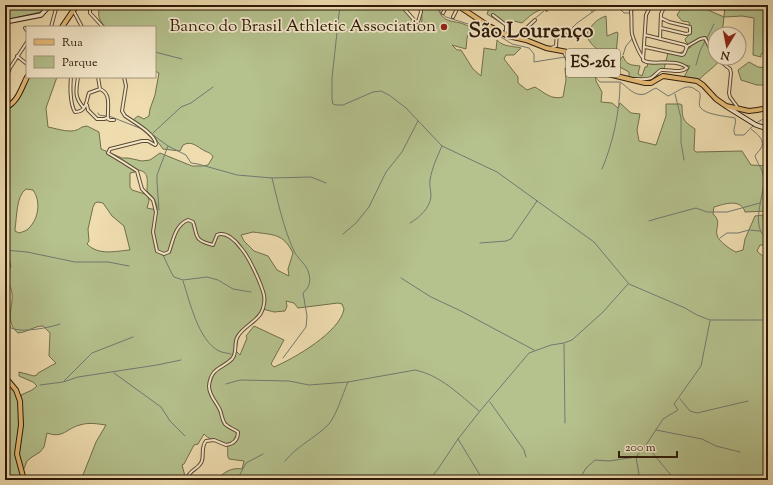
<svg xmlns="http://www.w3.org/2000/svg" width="773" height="485" viewBox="0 0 773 485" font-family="'Sorts Mill Goudy',serif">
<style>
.green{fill:#b5c28e;stroke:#716e4c;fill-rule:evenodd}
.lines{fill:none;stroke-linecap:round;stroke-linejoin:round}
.stream{stroke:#727971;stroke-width:1}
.street-casing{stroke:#5e4b33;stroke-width:4}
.secondary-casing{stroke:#2d1a09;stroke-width:5.5}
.primary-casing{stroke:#2d1a09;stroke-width:6}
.street{stroke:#f5e9cc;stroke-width:2}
.secondary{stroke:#f5e9cc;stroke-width:3.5}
.primary{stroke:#e8be78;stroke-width:4}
.poi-dot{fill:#8f2418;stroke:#f5e9cc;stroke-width:1.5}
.labels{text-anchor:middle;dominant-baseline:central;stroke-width:3.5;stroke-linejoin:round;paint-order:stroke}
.shield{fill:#f5e9cc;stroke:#695844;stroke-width:1}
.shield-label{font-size:16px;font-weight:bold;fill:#2d1a09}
.poi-label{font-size:17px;fill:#2d1a09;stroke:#f5e9cc;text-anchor:end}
.district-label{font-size:21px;font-weight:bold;fill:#2d1a09;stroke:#f5e9cc}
</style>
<rect width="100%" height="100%" fill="#efddb0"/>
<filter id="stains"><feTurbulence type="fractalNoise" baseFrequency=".005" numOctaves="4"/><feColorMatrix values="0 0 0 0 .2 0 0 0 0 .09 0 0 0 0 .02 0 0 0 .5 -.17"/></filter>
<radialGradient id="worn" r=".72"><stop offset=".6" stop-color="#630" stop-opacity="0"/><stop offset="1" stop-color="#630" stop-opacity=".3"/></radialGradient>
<path class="green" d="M5,5H49L41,12L5,20Z
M108,5H403L407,9L419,28L422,20L421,5H437C443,28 456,17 471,28L467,38L466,49L452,45L457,50H461L473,69L481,76L484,49V48L496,50L497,40C503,47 513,46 521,48L514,55H506L504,59L518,77V83L527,90L535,87C545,93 551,100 563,97L566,80L565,68L584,71V73L593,69L595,73L596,81L602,92L601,102L612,103L618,108L620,103L631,113L640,114L637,130L639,141L656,145L666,116V104H680L682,105C682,119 683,121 695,129L694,150L696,152L742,151L751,165L768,166V211L745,212C741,198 724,204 714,207L713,214C722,222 715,227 717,235C718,241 731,250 736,252L743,250L745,239L755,216L763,215L764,227L768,232L767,245H760L757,251L768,261V480H217C223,472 233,467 242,469L244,461L229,459C226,454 229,450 227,446C223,439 214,442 209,438C207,437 205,435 204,434L198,444L194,445L184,464L182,465L185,476L188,480H81L96,442L106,425C98,424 89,422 80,425C67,428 63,439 47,433L44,447L40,452L32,457L27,461L23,471L19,454L23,423L21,395L32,390L37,386L33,382L19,376V372L34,376L37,375L38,373L56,363L49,356L50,333L43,326C34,326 28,332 18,333C1,319 19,299 9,285L6,288L7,298L5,308V268L11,267L8,253L5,248V112C18,106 23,90 28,77H57L46,108L48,127C59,129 73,135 82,127L87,126L99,132L101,149L122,158H128L142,161L150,160L160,153L192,166H202L208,165L213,157C211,153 209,153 205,151C197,147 192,140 183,145L180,151L163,149L152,134L133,120L138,116L144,119L149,116L150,109L155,95L159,73L155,71V27H105C99,19 98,18 99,8L107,7ZM137,170C150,171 147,181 147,191C152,196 158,202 157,210L147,208L149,201L148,195L132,190L130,187V173L135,172ZM26,189L33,190C41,201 39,219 28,229C26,231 22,232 19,233L15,231V229C17,217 16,196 26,189ZM98,202L103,203L112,216L124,226L130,250C115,251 99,256 87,244L89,241L88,229L93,207L95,203ZM253,232C273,235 283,233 293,253L288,269L289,276L277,270L268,256L254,251L244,241L241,235ZM286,301L294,303L298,308L338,303L342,304L344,309C340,332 295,358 274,367L271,364L272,362L284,340L254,326L246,336L247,338L240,355L236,351L238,337L263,309L274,312L285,311L287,306Z
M490,5H547V12L544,9C534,11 529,17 522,23L514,21L512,25V30L487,14Z
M686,5H697L724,17L722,34H715V58H720C718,66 704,73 699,80L684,77L690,66L666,61L664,69L657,71L658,75C646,85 643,82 629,78V72L618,66L619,61L623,56C626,65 631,65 640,66L638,74L642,76L645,67H647L648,62L666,61L668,53C678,55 683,52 691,47L686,42L685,39L691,33L689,22L682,21L677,15L681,9Z
M725,5H768V49L767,51L761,54V57L753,55L754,18L742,16L724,17Z
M606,16L607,36L617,32L618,33L616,54C605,59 590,45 586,35C591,26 596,19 606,16Z
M749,62L758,67L768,68V85H757L741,80L738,70Z
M6,386H12L19,395L20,427L16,448L23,480H5V387Z"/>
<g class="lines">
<path class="stream" d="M340,5L332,78V99L333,104L336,105H343L373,92L381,91L389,95L406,108L442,146L497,172L594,242L629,284L685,308L697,315L710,320H764L768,322
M439,5L440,12L446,17L493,32L512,44L529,48L534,54V62L565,57
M591,5L592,12
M633,10L638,5
M532,21L544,11
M565,35L577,23L601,6L619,8L624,13H630
M707,38L714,24
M155,52L182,59
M623,55L626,46L632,39
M568,58C589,61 587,69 600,82H620C628,87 634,97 645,94C649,92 653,89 656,88L668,96C678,92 687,82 696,90C698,91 700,92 700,94C701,98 698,103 700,107C705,115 726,116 735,118C737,124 732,129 735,135H744C751,128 758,119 768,118
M696,65L700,51L705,41
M675,94L681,118V142L684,160
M98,113L99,115L106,116
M109,116L142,129
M751,129C756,133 766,140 761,148C759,152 757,152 755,156C758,165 763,169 764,180C764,196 749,229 768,239
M149,132L168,146L186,155L191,163L198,164L237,175L272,178L311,177L326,183
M153,133L181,107L191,103L213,87
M602,169C613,143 620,111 620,83
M272,178C278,202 283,226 293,249C297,259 307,264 309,274C311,282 309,288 303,293L307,316L306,327L283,358
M159,210L157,182V175L168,146
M649,221L659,218L696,208L707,212H727L760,203
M410,223C420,217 430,208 431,196C431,190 429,185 430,180C432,168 437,157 442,146
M343,234L356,223L369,207L386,172L402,152L418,121
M720,238L727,233H738L749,230L760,231
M480,243L506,241L511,239L537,201
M5,250L27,252L75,262H108L129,266
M163,255L172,274L174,277L183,280L207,277L218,280L233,289L251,292
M401,278L431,297L461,311L534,350
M183,281C190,302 198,340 219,351C223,353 228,353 231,354
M8,323L11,328C22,333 48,328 60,324
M564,344L565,423
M114,373L161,407L170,421L185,436
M64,381L92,353L133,337
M226,384L240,380L289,381L309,385L348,382L415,370C440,375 460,395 479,411
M40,385L63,382L78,377L157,365L181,360
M680,399L690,411L697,413L748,401
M490,402L524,450L526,457
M656,430L702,439L716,446L740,452
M458,439L483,480
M646,445L675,480
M5,447L9,417L8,398
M636,457L640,480
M766,458L768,460
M285,461C297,446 315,438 328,425C337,415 342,395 348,382
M285,479L286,480
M172,480L176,475
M237,480L246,463L263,454
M429,480L438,469L458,439L480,411L529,353L551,345L564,343L572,340L603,312L628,284
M579,480L586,468L595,460L609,461L636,457L646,445L663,419L678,410L674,404L701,366L710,321
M723,480L738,476"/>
<defs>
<path id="street" d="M92,5L90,9V13L103,27
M401,5L415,21L418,22L421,12L420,5
M635,5L631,11C632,19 631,27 632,34C634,41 639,53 643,58
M73,10L82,27
M443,13L447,5
M493,15L506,25V30L505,34
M453,17L458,7
M661,18L669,22L690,27V33L686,34L661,28
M51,27L57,5
M25,28L27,31
M517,37L535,20
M660,39L661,14L665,5
M645,47L682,55L684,54L687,47L685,45L645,35
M686,47L700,39L705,38L715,58
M551,48L556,46L557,32
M564,52L568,61
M17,56L27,64
M716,58L730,69L731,73L729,93L730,97L739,109
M71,77C70,87 70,104 75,112C87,112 86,101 89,93L100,89
M78,77C76,91 74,97 84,108
M98,77L100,89
M124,77L126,86L122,111L125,116C134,122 155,134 156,144L155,145L148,141H142L110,149L108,153L123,162L137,171L142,189L153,200L156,212L153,232L157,251L164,254L169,252C173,241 175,225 188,220L193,222C198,236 193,240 213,245L217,235C226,231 236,241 241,248C249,257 261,283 264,295C265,300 264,308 261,313C256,322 243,327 238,336C233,343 238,352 232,359C222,369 211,367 209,386C209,396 216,401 220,410C222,415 222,420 225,424C229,428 234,429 238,432C238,440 233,444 226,445L214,440L206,441C200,448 205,456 201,463C197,470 190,469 186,480
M634,79C639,79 646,80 651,78C655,76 657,72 661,70C670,69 680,74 687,68C676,57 650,67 643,60L646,15L651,5
M5,81L10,68L27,42
M100,89C112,94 107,108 108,119L110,120H114
M5,102L8,106
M87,105L88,110L97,119H104L107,118"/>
<path id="secondary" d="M5,22L41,15L50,5
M727,107L756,125L768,129"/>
<path id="primary" d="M457,5L487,25L508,36L526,40L546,48L578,54L591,61L603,72L608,74L645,83H651L663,76L697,81L703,85L716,99L726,106L749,111L757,110L768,108
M62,27L77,5
M5,108C18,102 21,89 27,77
M5,377L16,390L20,401L21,425L17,454L24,480"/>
</defs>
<use href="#street" class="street-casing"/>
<use href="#secondary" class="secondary-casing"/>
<use href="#primary" class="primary-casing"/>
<use href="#street" class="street"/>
<use href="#secondary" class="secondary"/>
<use href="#primary" class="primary"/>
</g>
<circle class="poi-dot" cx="444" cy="27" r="4"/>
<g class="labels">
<rect class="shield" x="566" y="49" width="54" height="28" rx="3"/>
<g class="shield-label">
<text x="593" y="63">ES-261</text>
</g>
<g class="poi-label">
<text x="436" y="27">Banco do Brasil Athletic Association</text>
</g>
<g class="district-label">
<text x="531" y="32">São Lourenço</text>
</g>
</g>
<rect width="773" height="485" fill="none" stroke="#efddb0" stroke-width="20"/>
<rect x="6" y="6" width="761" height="473" fill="none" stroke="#2d1a09" stroke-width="2"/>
<rect x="10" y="10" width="753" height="465" fill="none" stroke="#2d1a09"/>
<rect x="26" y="26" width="130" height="52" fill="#f5e9cc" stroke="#a5967e"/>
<rect x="34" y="39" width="20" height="6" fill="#e8be78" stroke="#a5967e"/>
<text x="62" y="46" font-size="12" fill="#2d1a09">Rua</text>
<rect x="34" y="56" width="20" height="12" fill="#b5c28e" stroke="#a5967e"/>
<text x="62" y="66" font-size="12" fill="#2d1a09">Parque</text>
<g transform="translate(727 46) rotate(190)"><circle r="19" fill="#f5e9cc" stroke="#a5967e"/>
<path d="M0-3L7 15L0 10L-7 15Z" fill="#8f2418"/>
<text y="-6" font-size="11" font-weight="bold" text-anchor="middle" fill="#2d1a09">N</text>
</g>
<path d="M619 451v6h58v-6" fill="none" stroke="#2d1a09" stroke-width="2"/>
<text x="625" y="451" font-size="12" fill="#2d1a09" stroke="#f5e9cc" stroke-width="3" paint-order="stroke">200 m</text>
<rect width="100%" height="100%" filter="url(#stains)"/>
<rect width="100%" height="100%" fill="url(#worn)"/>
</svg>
